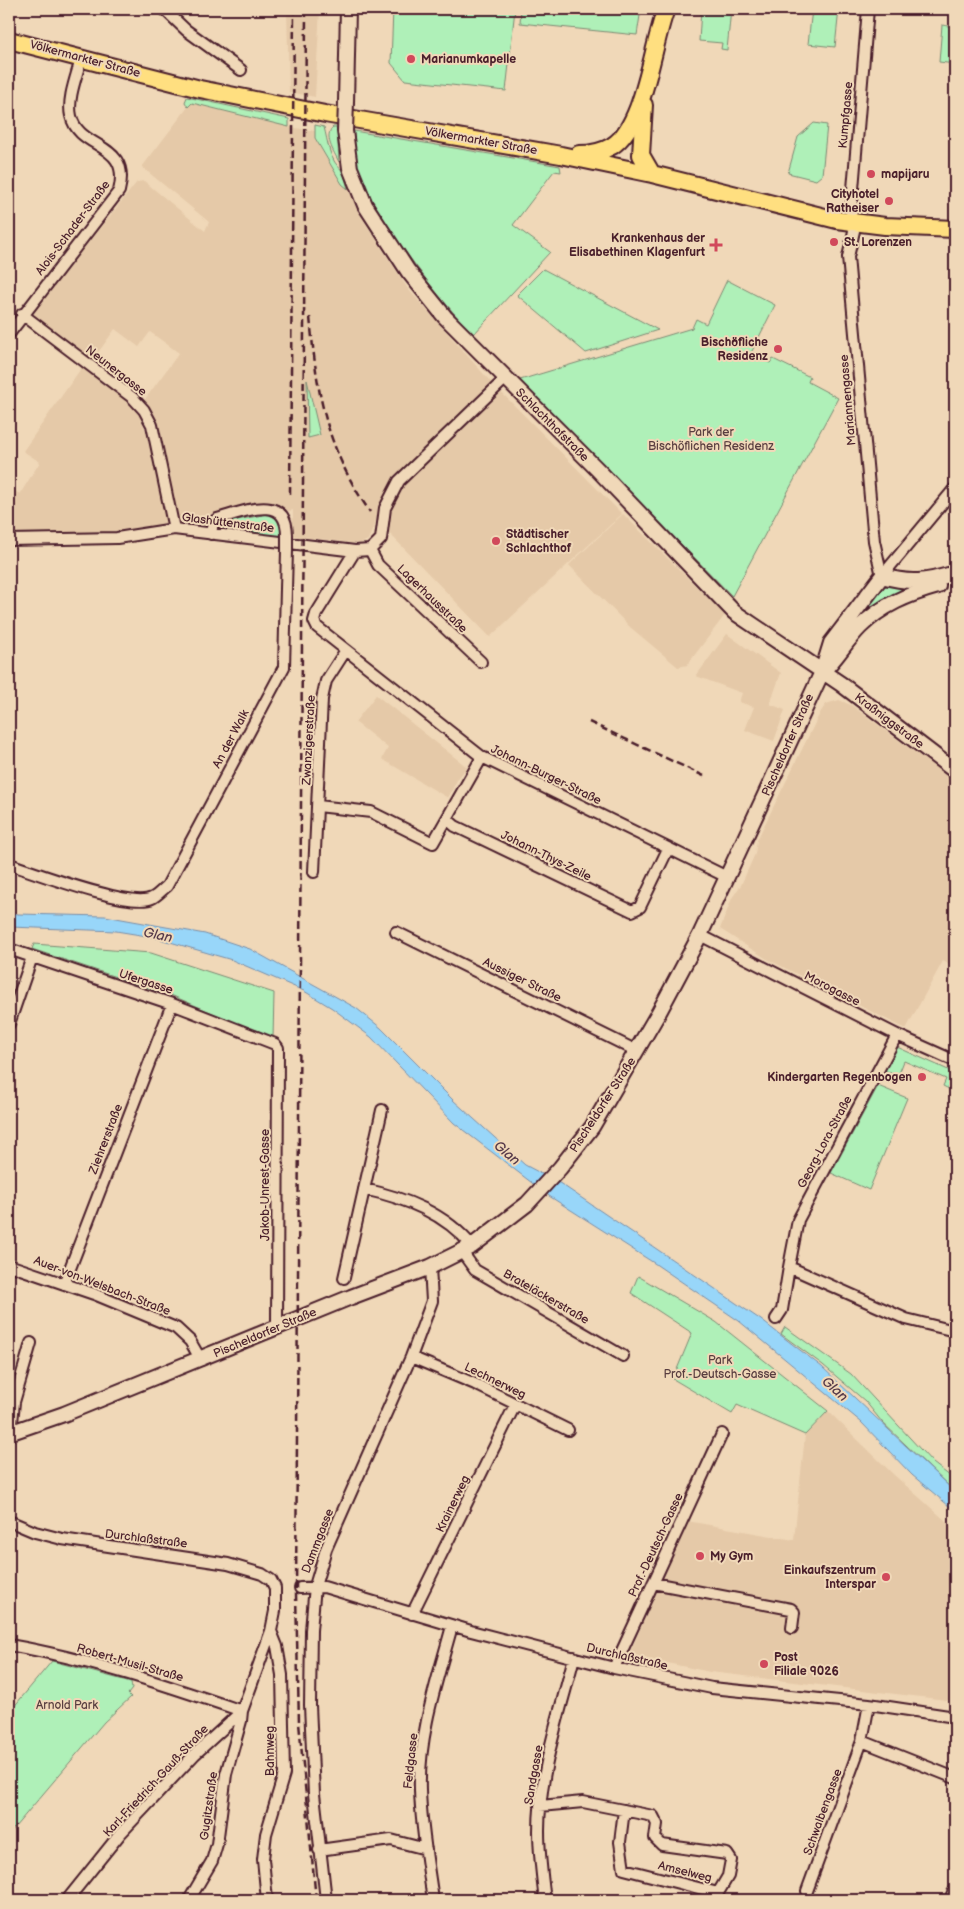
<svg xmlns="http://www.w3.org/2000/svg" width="964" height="1909" viewBox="0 0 964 1909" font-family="'Balsamiq Sans',sans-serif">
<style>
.built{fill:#e5c9a8;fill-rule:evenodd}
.green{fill:#aff0b8;stroke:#7c8872}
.water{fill:#98d6f9;stroke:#798da7}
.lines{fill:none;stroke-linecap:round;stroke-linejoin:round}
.street-casing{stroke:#4a1f2b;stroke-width:14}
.secondary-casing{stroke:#4a1f2b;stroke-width:18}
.primary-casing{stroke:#4a1f2b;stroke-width:20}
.street{stroke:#f0d8b8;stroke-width:10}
.secondary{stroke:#f0d8b8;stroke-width:14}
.primary{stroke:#ffdf80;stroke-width:16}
.rail{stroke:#4a1f2b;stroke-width:2.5;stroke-dasharray:8 4;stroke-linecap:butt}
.street-bridge-casing{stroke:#4a1f2b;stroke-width:14;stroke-linecap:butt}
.secondary-bridge-casing{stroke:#4a1f2b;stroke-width:18;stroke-linecap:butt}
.street-bridge{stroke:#f0d8b8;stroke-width:10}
.secondary-bridge{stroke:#f0d8b8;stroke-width:14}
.poi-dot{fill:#d1495b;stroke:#f0d8b8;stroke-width:2}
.labels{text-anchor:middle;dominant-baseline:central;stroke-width:4;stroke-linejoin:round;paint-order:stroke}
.street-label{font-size:12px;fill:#4a1f2b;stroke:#f0d8b8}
.poi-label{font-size:12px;font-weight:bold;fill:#4a1f2b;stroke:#f0d8b8;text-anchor:start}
.park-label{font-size:12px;fill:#593e40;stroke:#f0d8b8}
.water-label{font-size:14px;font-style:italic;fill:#563a4a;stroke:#f0d8b8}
</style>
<rect width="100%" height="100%" fill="#f0d8b8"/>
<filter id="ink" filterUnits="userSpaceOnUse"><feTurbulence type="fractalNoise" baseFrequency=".02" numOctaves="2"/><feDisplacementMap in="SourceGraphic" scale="10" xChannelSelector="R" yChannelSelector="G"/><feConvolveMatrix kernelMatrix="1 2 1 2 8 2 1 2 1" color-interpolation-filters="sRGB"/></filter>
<g filter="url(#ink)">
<path class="built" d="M287,9H320L315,97L289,92Z
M191,103L289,127L315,131V138L342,184L348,189L362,218L408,289L489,380L622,514L490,637L391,535L376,516L375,524L368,540L360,544L293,536V510L285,512L275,505L262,503L178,521L158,425L143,402L179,353L150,332L139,347L115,329L92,361L34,316V311L137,182L144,181L205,231L209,222L142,167ZM308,384L320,435L308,438Z
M82,367L125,400L139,415L149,439L167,524L109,533L9,534V488L20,494L40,462L23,451Z
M623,514L725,615L687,665L678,667L630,627L569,565Z
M727,634L781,673L770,704L785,710L774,741L745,730L754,707L739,702L742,693L696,676Z
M376,695L467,767L457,780L448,798L382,759L388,748L355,722Z
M839,700L851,705L955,782V967L943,961L906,1029L767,959L720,929L732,898L741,885L755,854L757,840L820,713L826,704Z
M828,1411L894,1475L955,1529V1701L710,1672L629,1655L687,1521L794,1540L805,1435Z"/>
<path class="green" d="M393,9H515L506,91L405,80L391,63Z
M521,9H641L637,35L520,23Z
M701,9H731L727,50L721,49L722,43L699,41Z
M812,9H839L835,47L808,44Z
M942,25L955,27V64L939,62Z
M187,97L289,119V127L192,103L188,107L185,102Z
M814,123L827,125L822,175L816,180L788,173L798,137Z
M315,125L324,127C328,142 329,161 343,171L348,189L342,184L315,138Z
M333,127H337L339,162C334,152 323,136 333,127Z
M354,131L560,166L561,172L554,171L513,225L550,252L473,335C439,297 409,260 382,216C374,203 364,188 359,173C354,160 354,145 354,131Z
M543,269L658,330L586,353L517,295Z
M727,280L775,305L751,353L770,363L773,359L810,377L808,382L838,398L732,596L520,380L692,328L696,319L706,324Z
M307,380L320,435L308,438Z
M268,514C280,516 284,527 281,537L226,531L222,528L227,522Z
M882,586L911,588L860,620L850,624Z
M34,944L151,953L274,993L273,1039L173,996L32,949Z
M897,1047L955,1073L949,1089L943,1086L946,1079L904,1061L898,1076L884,1070Z
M878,1086L907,1098L869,1190L831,1173Z
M638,1276L716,1322L828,1411L805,1435L737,1405L732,1414L673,1379L692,1333L631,1293Z
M785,1327L851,1374L933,1463L955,1480V1492L882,1422L865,1401L823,1365L781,1334Z
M52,1661L131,1682L132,1689L128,1694L131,1697L104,1722L9,1834V1724L12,1709Z"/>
<path class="water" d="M9,912L18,914L105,916L205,934L250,949L356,1008L381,1028L453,1100L525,1165L561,1184L761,1320L822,1367L955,1492V1511L912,1475L861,1422L739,1321L654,1263L549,1196L454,1123L371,1037L332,1008L304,991L232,960L153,937L116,931L10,927Z"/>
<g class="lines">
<defs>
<path id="street" d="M164,9L186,30L241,70
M868,9L851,213L854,231L848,257L874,541L882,576
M22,314L133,398L144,410L152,425L174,529
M9,334L119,191C132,141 79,151 71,116C67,99 77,75 81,59
M211,534L213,522L217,519C243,512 287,492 287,535
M9,540L117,538L174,529L355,551L370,550L381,539L385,508L399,481L505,379
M370,550L378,565L481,662
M355,551L316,614L314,621L317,627L482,757L727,877
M882,576L955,488
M318,806L371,812L433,843L482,757
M447,819L455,826L632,911L640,907L668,849
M9,864C34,872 131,909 152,898C157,896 162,890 167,886L284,667L287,550
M314,872L322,699L326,681L346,650
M396,932L637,1051
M700,935L897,1035L955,1061
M9,949L172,1004L275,1044L278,1048L277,1328
M9,1024L32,957
M897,1035L798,1220L789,1267L906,1319L955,1331
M364,1189C405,1198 445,1213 472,1246
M462,1252L475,1270L623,1356
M9,1265L94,1294L176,1328L190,1341L201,1360
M344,1278L382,1110
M64,1284L172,1004
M776,1319L782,1310L789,1267
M411,1357L475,1384L568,1430
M11,1433L14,1402L31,1343
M9,1521L35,1532L62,1539L228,1564L262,1574L271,1580L275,1588V1611L271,1631L242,1711L195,1754L120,1834L67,1900
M653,1583L791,1609L794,1612L792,1628
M300,1588L324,1587L471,1631L614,1668L712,1688L869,1704L955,1717
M412,1614L515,1405
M9,1645C89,1659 166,1685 242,1711
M614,1668L722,1434
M862,1741L955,1778
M540,1806L583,1802L653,1816L657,1824L655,1838L662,1845L727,1854L731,1860L728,1876L718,1893L624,1869L620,1842L624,1810
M319,1850L391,1840L426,1849
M807,1891L862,1741L869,1704
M189,1900L212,1861L217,1844L226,1774L241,1721L242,1711
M267,1900L263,1859L266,1834L284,1774L282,1675L277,1646L271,1631
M326,1900L314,1794L310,1705L311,1630L315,1586L326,1549L411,1357L432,1301L430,1267
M433,1900C428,1864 421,1827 420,1790C418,1735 438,1678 452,1626
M545,1900C542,1877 539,1854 539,1831C539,1772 560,1714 574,1657"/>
<path id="secondary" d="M346,102L348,9
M345,131L350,168L365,205L408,271L445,317L598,470L734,612L841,684L955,771
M822,672C837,658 846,641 860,627C882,605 909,594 938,586
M9,1433L64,1414L351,1297L430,1267L472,1246L527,1204L560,1168L592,1127L659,1012L700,935L822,672L831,643L882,576C910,584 927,582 955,573
M952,1900L955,1893"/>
<path id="primary" d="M9,40L200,89L325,114L561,155L652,174L837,220L885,226L955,229
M644,105L641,155L652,174
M579,154C590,154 602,152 612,146C645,125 652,45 666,9"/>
</defs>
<use href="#street" class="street-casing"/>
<use href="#secondary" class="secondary-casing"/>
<use href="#primary" class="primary-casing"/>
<use href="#street" class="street"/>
<use href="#secondary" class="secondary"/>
<use href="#primary" class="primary"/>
<path class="rail" d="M306,9L296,1594L299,1723L316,1900
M310,317C317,394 325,446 370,512
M290,494L294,9
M589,722L704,776"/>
<defs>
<path id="street-bridge" d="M287,550V535"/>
<path id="secondary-bridge" d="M345,131L346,102"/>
</defs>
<use href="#street-bridge" class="street-bridge-casing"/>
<use href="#secondary-bridge" class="secondary-bridge-casing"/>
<use href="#street-bridge" class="street-bridge"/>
<use href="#secondary-bridge" class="secondary-bridge"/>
</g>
</g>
<g class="poi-dot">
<circle cx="411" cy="59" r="5"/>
<circle cx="871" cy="174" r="5"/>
<circle cx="889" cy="201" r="5"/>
<circle cx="834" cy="242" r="5"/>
<path d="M713.5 237.5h5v5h5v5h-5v5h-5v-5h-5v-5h5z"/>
<circle cx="778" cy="349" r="5"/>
<circle cx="496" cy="541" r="5"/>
<circle cx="922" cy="1077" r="5"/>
<circle cx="700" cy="1556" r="5"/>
<circle cx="886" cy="1577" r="5"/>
<circle cx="764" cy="1664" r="5"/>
</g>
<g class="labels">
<g class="street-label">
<text transform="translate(85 59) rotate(15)">Völkermarkter Straße</text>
<text transform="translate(846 115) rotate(-85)">Kumpfgasse</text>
<text transform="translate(481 141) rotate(10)">Völkermarkter Straße</text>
<text transform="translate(73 228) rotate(-53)">Alois-Schader-Straße</text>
<text transform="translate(116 371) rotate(38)">Neunergasse</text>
<text transform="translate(848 400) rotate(-95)">Mariannengasse</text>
<text transform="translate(552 425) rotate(45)">Schlachthofstraße</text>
<text transform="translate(228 523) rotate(7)">Glashüttenstraße</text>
<text transform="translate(432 599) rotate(44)">Lagerhausstraße</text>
<text transform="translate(889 721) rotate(37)">Kraßniggstraße</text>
<text transform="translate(231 739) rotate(-62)">An der Walk</text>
<text transform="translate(309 740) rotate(-87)">Zwanzigerstraße</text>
<text transform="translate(788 745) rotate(-66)">Pischeldorfer Straße</text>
<text transform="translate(546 775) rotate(26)">Johann-Burger-Straße</text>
<text transform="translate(546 856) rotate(26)">Johann-Thys-Zeile</text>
<text transform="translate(522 980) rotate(26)">Aussiger Straße</text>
<text transform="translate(146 982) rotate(18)">Ufergasse</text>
<text transform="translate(832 989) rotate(27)">Morogasse</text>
<text transform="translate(603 1105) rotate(-57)">Pischeldorfer Straße</text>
<text transform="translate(106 1139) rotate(-69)">Ziehrerstraße</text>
<text transform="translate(825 1142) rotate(-62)">Georg-Lora-Straße</text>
<text transform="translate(265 1185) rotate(-90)">Jakob-Unrest-Gasse</text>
<text transform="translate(102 1286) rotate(21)">Auer-von-Welsbach-Straße</text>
<text transform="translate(546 1297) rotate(30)">Brateläckerstraße</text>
<text transform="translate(265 1333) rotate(-23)">Pischeldorfer Straße</text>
<text transform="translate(495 1381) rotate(26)">Lechnerweg</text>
<text transform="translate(453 1504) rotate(-64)">Krainerweg</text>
<text transform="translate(146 1539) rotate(7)">Durchlaßstraße</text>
<text transform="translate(318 1541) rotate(-69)">Dammgasse</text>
<text transform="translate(656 1545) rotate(-65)">Prof.-Deutsch-Gasse</text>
<text transform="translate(627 1657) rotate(13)">Durchlaßstraße</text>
<text transform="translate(130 1663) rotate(16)">Robert-Musil-Straße</text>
<text transform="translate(270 1751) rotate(-90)">Bahnweg</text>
<text transform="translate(411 1761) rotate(-84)">Feldgasse</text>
<text transform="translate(534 1775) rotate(-80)">Sandgasse</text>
<text transform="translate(156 1781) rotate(-47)">Karl-Friedrich-Gauß-Straße</text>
<text transform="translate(209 1806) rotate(-82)">Gugitzstraße</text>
<text transform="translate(823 1812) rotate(-70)">Schwalbengasse</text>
<text transform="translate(685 1872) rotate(14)">Amselweg</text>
</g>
<g class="poi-label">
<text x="421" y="59">Marianumkapelle</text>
<text x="881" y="174">mapijaru</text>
<text x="879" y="194" text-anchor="end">Cityhotel<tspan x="879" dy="14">Ratheiser</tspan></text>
<text x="705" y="238" text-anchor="end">Krankenhaus der<tspan x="705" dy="14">Elisabethinen Klagenfurt</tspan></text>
<text x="844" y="242">St. Lorenzen</text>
<text x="768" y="342" text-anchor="end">Bischöfliche<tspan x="768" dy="14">Residenz</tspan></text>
<text x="506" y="534">Städtischer<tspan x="506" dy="14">Schlachthof</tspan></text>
<text x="912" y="1077" text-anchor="end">Kindergarten Regenbogen</text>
<text x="710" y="1556">My Gym</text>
<text x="876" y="1570" text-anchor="end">Einkaufszentrum<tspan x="876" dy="14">Interspar</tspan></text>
<text x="774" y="1657">Post<tspan x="774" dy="14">Filiale 9026</tspan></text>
</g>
<g class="park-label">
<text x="711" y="432">Park der<tspan x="711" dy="14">Bischöflichen Residenz</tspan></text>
<text x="720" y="1360">Park<tspan x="720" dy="14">Prof.-Deutsch-Gasse</tspan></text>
<text x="67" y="1705">Arnold Park</text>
</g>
<g class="water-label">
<text transform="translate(158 935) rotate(11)">Glan</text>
<text transform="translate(507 1153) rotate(40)">Glan</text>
<text transform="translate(835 1389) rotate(42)">Glan</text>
</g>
</g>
<rect width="964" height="1909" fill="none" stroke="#f0d8b8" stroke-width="30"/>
<rect x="15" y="15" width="934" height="1879" fill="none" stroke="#4a1f2b" stroke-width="2" filter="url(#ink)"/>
</svg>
